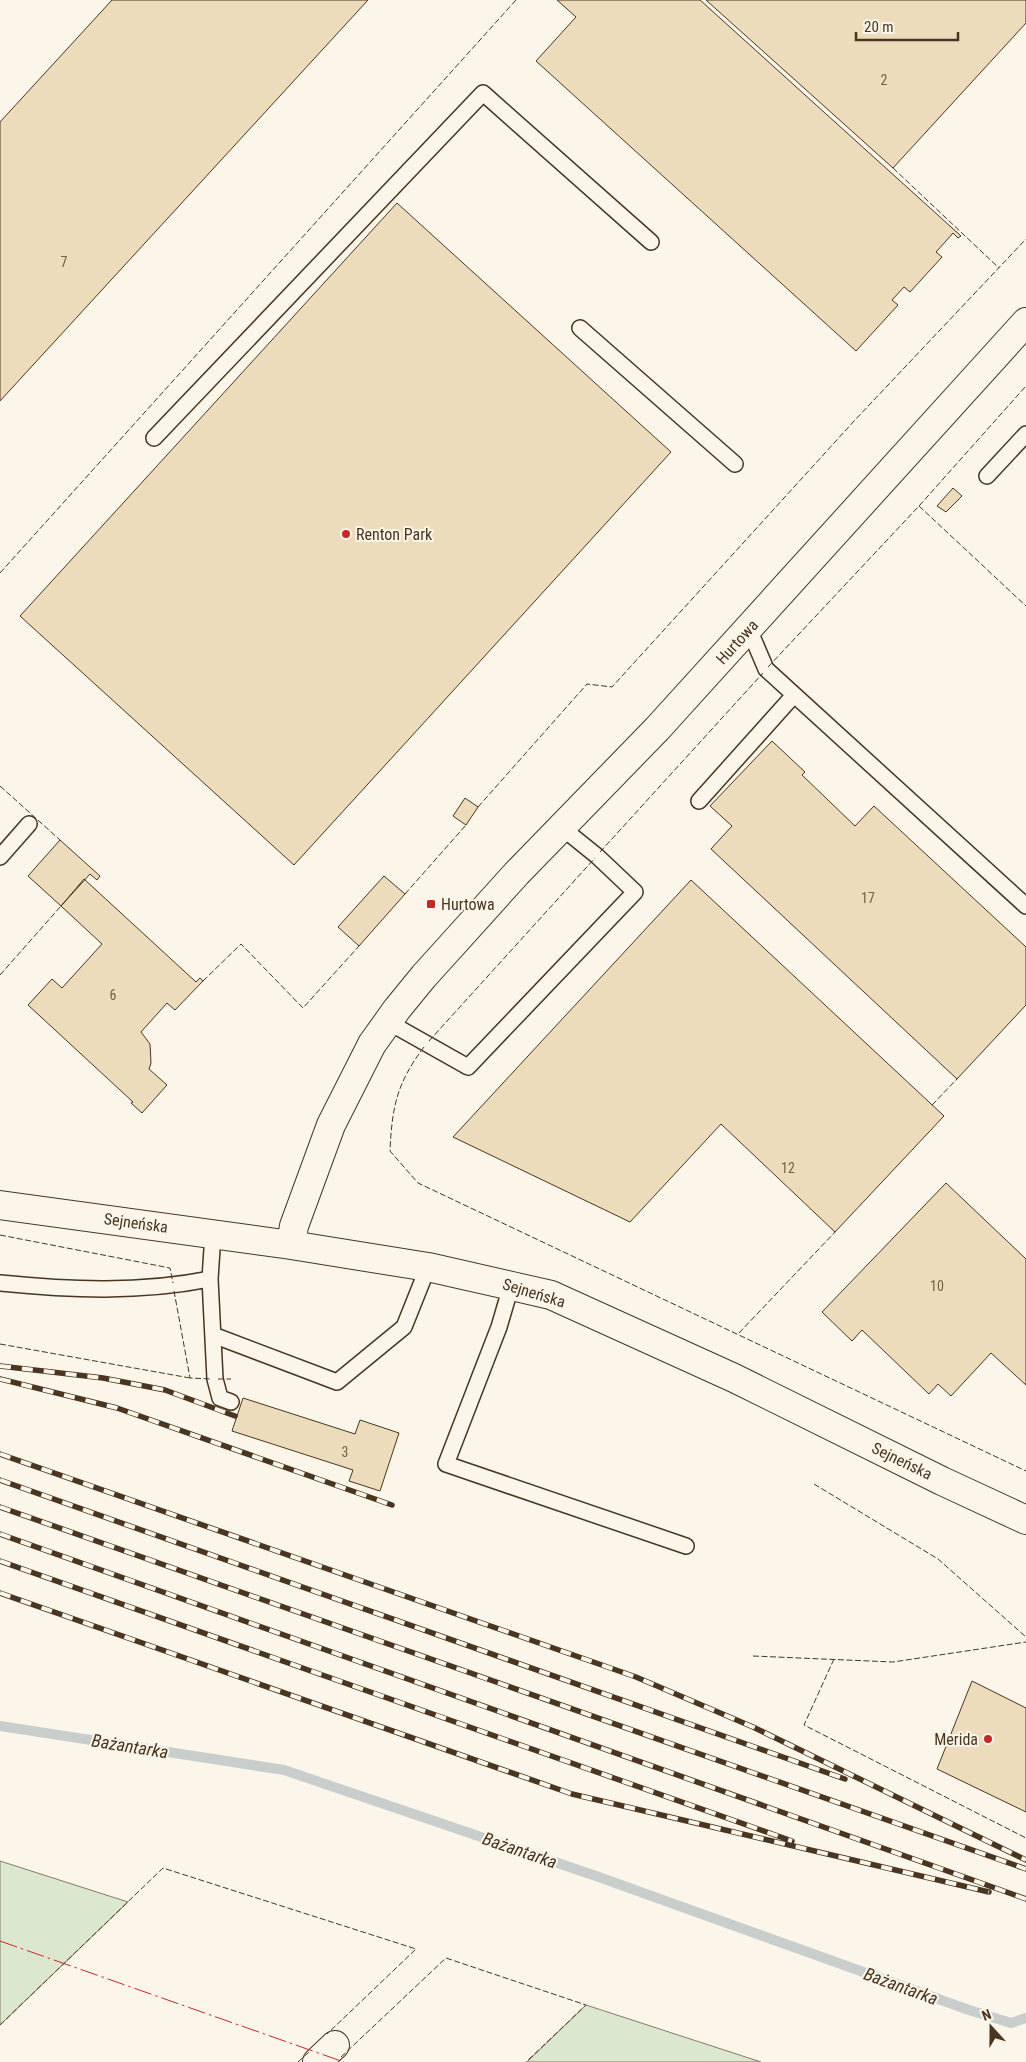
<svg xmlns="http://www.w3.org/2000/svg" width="1026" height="2062" viewBox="0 0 1026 2062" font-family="'Roboto Condensed',sans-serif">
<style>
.green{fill:#dce7d0;stroke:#887966}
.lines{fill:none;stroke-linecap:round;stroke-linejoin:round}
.stream{stroke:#c9cecd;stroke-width:10}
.building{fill:#ecdcbc;stroke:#4a3520}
.lane-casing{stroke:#4a3520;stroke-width:18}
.street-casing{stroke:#4a3520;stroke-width:30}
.lane{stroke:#fbf6e9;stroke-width:15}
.street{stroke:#fbf6e9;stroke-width:28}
.rail-casing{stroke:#4a3520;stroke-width:5.5}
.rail{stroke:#fbf6e9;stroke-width:4;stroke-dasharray:11;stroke-linecap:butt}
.fence{stroke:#4a3520;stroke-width:1;stroke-dasharray:6 2.5;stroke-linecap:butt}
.power{stroke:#c62828;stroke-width:1;stroke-dasharray:18 4 2.5 4;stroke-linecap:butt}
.poi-dot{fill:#c62828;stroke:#fbf6e9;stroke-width:2}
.labels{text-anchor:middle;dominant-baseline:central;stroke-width:4;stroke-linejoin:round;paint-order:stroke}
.number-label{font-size:14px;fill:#725f47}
.poi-label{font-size:16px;fill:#4a3520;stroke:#fbf6e9;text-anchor:start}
.street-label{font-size:16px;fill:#4a3520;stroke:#fbf6e9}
.water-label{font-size:18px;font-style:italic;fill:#4a3520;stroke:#fbf6e9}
</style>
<rect width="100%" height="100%" fill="#fbf6e9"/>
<path class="green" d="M0,1861L128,1902L0,2025Z
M586,2005L761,2062H527Z"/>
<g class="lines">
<path class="stream" d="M0,1726L284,1770L596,1876L969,2010L1011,2023L1026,2018"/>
</g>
<path class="building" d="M112,0H368L0,401V122Z
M557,0H700L961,236L958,238L953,233L946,241L936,252L942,257L910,292L904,287L892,300L898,305L856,351L536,61L576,17Z
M706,0H1026V23L893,168Z
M397,203L671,452L294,865L20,616Z
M953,488L962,496L946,512L937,506Z
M772,741L805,772L802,775L855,826L874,806L1026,947V1005L957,1079L711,849L732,826L710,806Z
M465,798L478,807L466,825L453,816Z
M60,840L100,876L97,880L90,874L61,906L28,876Z
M384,876L405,894L359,946L338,927Z
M84,879L196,982L200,978L203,981L175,1010L167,1003L141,1032L150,1044L151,1063L149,1069L167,1085L142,1113L131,1103L133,1102L28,1005L52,979L62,988L102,944L61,906Z
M691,880L944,1116L835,1232L721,1124L630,1222L453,1137Z
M946,1183L1026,1259V1385L991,1353L951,1396L938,1384L929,1394L862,1330L852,1341L822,1312Z
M243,1398L355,1434L360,1420L399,1433L380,1491L349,1481L353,1470L232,1431Z
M972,1681L1026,1708V1812L937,1769Z"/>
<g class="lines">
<defs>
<path id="lane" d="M580,328L735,464
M154,438L483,93L651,242
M987,476L1026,434
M749,629L766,669L1026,906
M699,801L794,695
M0,857L29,824
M388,1022L468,1067L635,892L597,856L561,827
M210,1279L215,1379L220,1398L231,1402
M0,1283C70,1290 140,1293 210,1279L213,1234
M511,1286L499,1327L446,1464L686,1546
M213,1335L337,1382L404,1327L428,1267"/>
<path id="street" d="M0,1205L291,1245L428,1267L551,1295L734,1378L942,1481L1026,1520
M291,1245L294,1226L331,1125L372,1044L397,1009L424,976L517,873L657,729L1026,322
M317,2062L335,2045"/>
</defs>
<use href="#lane" class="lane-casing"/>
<use href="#street" class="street-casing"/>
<use href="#lane" class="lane"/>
<use href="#street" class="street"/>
<defs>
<path id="rail" d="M0,1366L103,1378L165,1390L235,1416
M0,1379L117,1408L392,1505
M0,1454L636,1677L753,1727L1026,1860
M0,1480L845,1779
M0,1507L1026,1869
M0,1534L1026,1899
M0,1561L792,1841
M0,1593L572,1794L989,1892"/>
</defs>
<use href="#rail" class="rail-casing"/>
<use href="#rail" class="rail"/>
<path class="fence" d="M893,168L999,268
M919,506L1026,606
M0,573L516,0
M768,667L919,506L1026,386
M0,786L60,840
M478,807L587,684L612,687L855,420L1026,239
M600,852L763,673
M405,894L466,825
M0,975L61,906
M203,981L241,944L303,1008L359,946
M429,1041L595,858
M424,1047C397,1083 392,1106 390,1151L418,1183L1026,1471
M932,1105L957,1079
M0,1235L170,1268L173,1283
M174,1291L190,1378L211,1379
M739,1333L835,1232
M0,1344L190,1378
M218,1379H231
M814,1484L938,1559L1026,1637
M753,1656L893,1662L1026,1642
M834,1659L804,1725L1026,1838
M0,2025L163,1868L416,1949L327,2034
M341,2057L446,1958L586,2005L526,2062
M298,2062L309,2052"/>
<path class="power" d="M0,1941L344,2062"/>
</g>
<g class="poi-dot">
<circle cx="346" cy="534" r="5"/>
<rect x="426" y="899" width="10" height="10" rx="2.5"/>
<circle cx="988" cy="1739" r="5"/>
</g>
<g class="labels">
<g class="number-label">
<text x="884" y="80">2</text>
<text x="64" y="262">7</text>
<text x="868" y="898">17</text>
<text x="113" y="995">6</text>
<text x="788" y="1168">12</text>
<text x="937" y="1286">10</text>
<text x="345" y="1452">3</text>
</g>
<g class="poi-label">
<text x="356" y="534">Renton Park</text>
<text x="441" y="904">Hurtowa</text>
<text x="978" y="1739" text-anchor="end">Merida</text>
</g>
<g class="street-label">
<text transform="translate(737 642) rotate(-48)">Hurtowa</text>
<text transform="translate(136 1223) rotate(8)">Sejneńska</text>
<text transform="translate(534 1293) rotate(17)">Sejneńska</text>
<text transform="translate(902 1461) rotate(26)">Sejneńska</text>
</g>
<g class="water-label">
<text transform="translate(130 1746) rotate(9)">Bażantarka</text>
<text transform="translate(520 1850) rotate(19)">Bażantarka</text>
<text transform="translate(901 1986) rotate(20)">Bażantarka</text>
</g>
</g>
<g transform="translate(991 2027) rotate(339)" stroke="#fbf6e9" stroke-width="4" paint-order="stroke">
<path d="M0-4L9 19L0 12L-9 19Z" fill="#4a3520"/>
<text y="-8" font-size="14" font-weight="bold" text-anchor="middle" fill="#4a3520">N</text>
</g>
<path d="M856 32v8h102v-8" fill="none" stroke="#4a3520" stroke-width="2.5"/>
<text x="864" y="32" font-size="15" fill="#4a3520" stroke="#fbf6e9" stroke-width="4" paint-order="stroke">20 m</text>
</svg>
